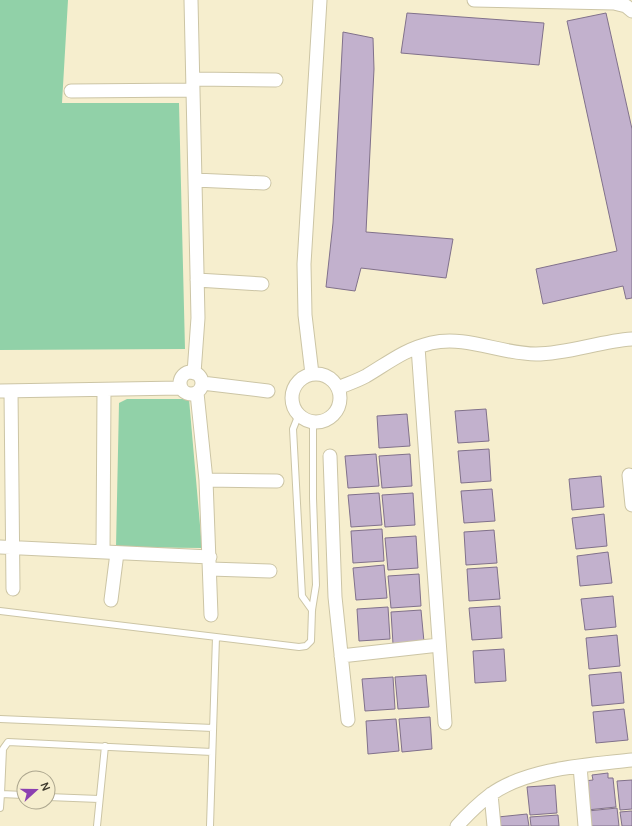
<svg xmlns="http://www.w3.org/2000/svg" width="632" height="826" viewBox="0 0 632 826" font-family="Manrope,sans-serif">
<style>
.green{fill:#91d1a8}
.building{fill:#c2b1cd;stroke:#81718b}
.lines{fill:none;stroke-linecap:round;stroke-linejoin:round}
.lane-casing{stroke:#ccc5a5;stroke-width:8}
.street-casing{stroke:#ccc5a5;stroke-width:15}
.lane{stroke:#fff;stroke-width:6}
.street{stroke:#fff;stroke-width:13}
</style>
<rect width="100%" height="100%" fill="#f6eece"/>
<path class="green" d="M0,0H68L62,103H179L185,349L0,350Z
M127,399H189L202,548L116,547L119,403Z"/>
<path class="building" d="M407,13L544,23L539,65L401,53Z
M606,13L632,129V298L626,299L623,286L543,304L536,269L617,251L567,21Z
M343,32L373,38L374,69L366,232L453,239L446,278L361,268L355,291L326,287L333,223Z
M486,409L489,441L458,443L455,411Z
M407,414L410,446L379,448L377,416Z
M489,449L491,481L461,483L458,451Z
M376,454L379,486L348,488L345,456Z
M410,454L412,486L382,488L379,456Z
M601,476L604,507L572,510L569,479Z
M492,489L495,521L464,523L461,491Z
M379,493L382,525L351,527L348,495Z
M413,493L415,525L385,527L382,495Z
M604,514L607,546L576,549L572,518Z
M382,529L384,561L353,563L351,531Z
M494,530L497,563L466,565L464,532Z
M416,536L418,568L388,570L385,538Z
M608,552L612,583L580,586L577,556Z
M384,565L387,598L356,600L353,568Z
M497,567L500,599L469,601L467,569Z
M419,574L421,606L391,608L388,576Z
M613,596L616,627L585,630L581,599Z
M500,606L502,638L472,640L469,608Z
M388,607L390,639L359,641L357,609Z
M421,610L424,642L393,644L391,612Z
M617,635L620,666L589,669L586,638Z
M504,649L506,681L475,683L473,651Z
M621,672L624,703L592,706L589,675Z
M426,675L429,707L398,709L395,677Z
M393,677L395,709L365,711L362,679Z
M624,709L628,740L596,743L593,712Z
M430,717L432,749L402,752L399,719Z
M396,719L399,751L368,754L366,721Z
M608,773V778H613L616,807L587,810L584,781L593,780L592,775Z
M632,780V809L620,810L617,781Z
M555,785L557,813L530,815L527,787Z
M617,808L619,826H590L588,811Z
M632,811V826H622L620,812Z
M527,814L529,826H499L498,817Z
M558,815L559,826H531L530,817Z"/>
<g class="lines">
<defs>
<path id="lane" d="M295,409L297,419L293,429L302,596L312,610
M0,611L299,647L306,646L311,641L312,610L316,585L313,498V422
M0,719L213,728
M24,795L1,794L3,749L8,742L212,752
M48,797L99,799
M0,808L1,794
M97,826L105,746
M210,826L216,637"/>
<path id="street" d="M191,0L198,318L194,373
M474,0L614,3L626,6L632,11
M193,79L276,80
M71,91L193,90
M195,180L264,183
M197,280L262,284
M418,347L445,723
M180 383a11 11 0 1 1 22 0a11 11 0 1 1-22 0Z
M312,374L305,315L304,264L320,0
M292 398a24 24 0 1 1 48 0a24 24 0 1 1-48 0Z
M202,383L268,391
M338,388C347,384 357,381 366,376C388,363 405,349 431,343C467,335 500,354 536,354C568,354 600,341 632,339
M0,391L181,388
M11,391L13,589
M197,393L206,480L211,615
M330,456L335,597L348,720
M629,475L632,505
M206,480L277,481
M0,547L210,557
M103,552L104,391
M210,569L270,571
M111,600L117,553
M341,656L439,645
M580,766L585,826
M491,794L494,826
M457,826C467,815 478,804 490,795C527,768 588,765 632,760"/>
</defs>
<use href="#lane" class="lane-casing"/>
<use href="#street" class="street-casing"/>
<use href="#lane" class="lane"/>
<use href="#street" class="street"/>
</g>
<g transform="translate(36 790) rotate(69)"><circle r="19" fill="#f6eece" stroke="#aca68e"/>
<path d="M0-3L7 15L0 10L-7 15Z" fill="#8c40b1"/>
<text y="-6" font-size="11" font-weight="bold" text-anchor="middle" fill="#3e3a2e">N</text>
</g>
</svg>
